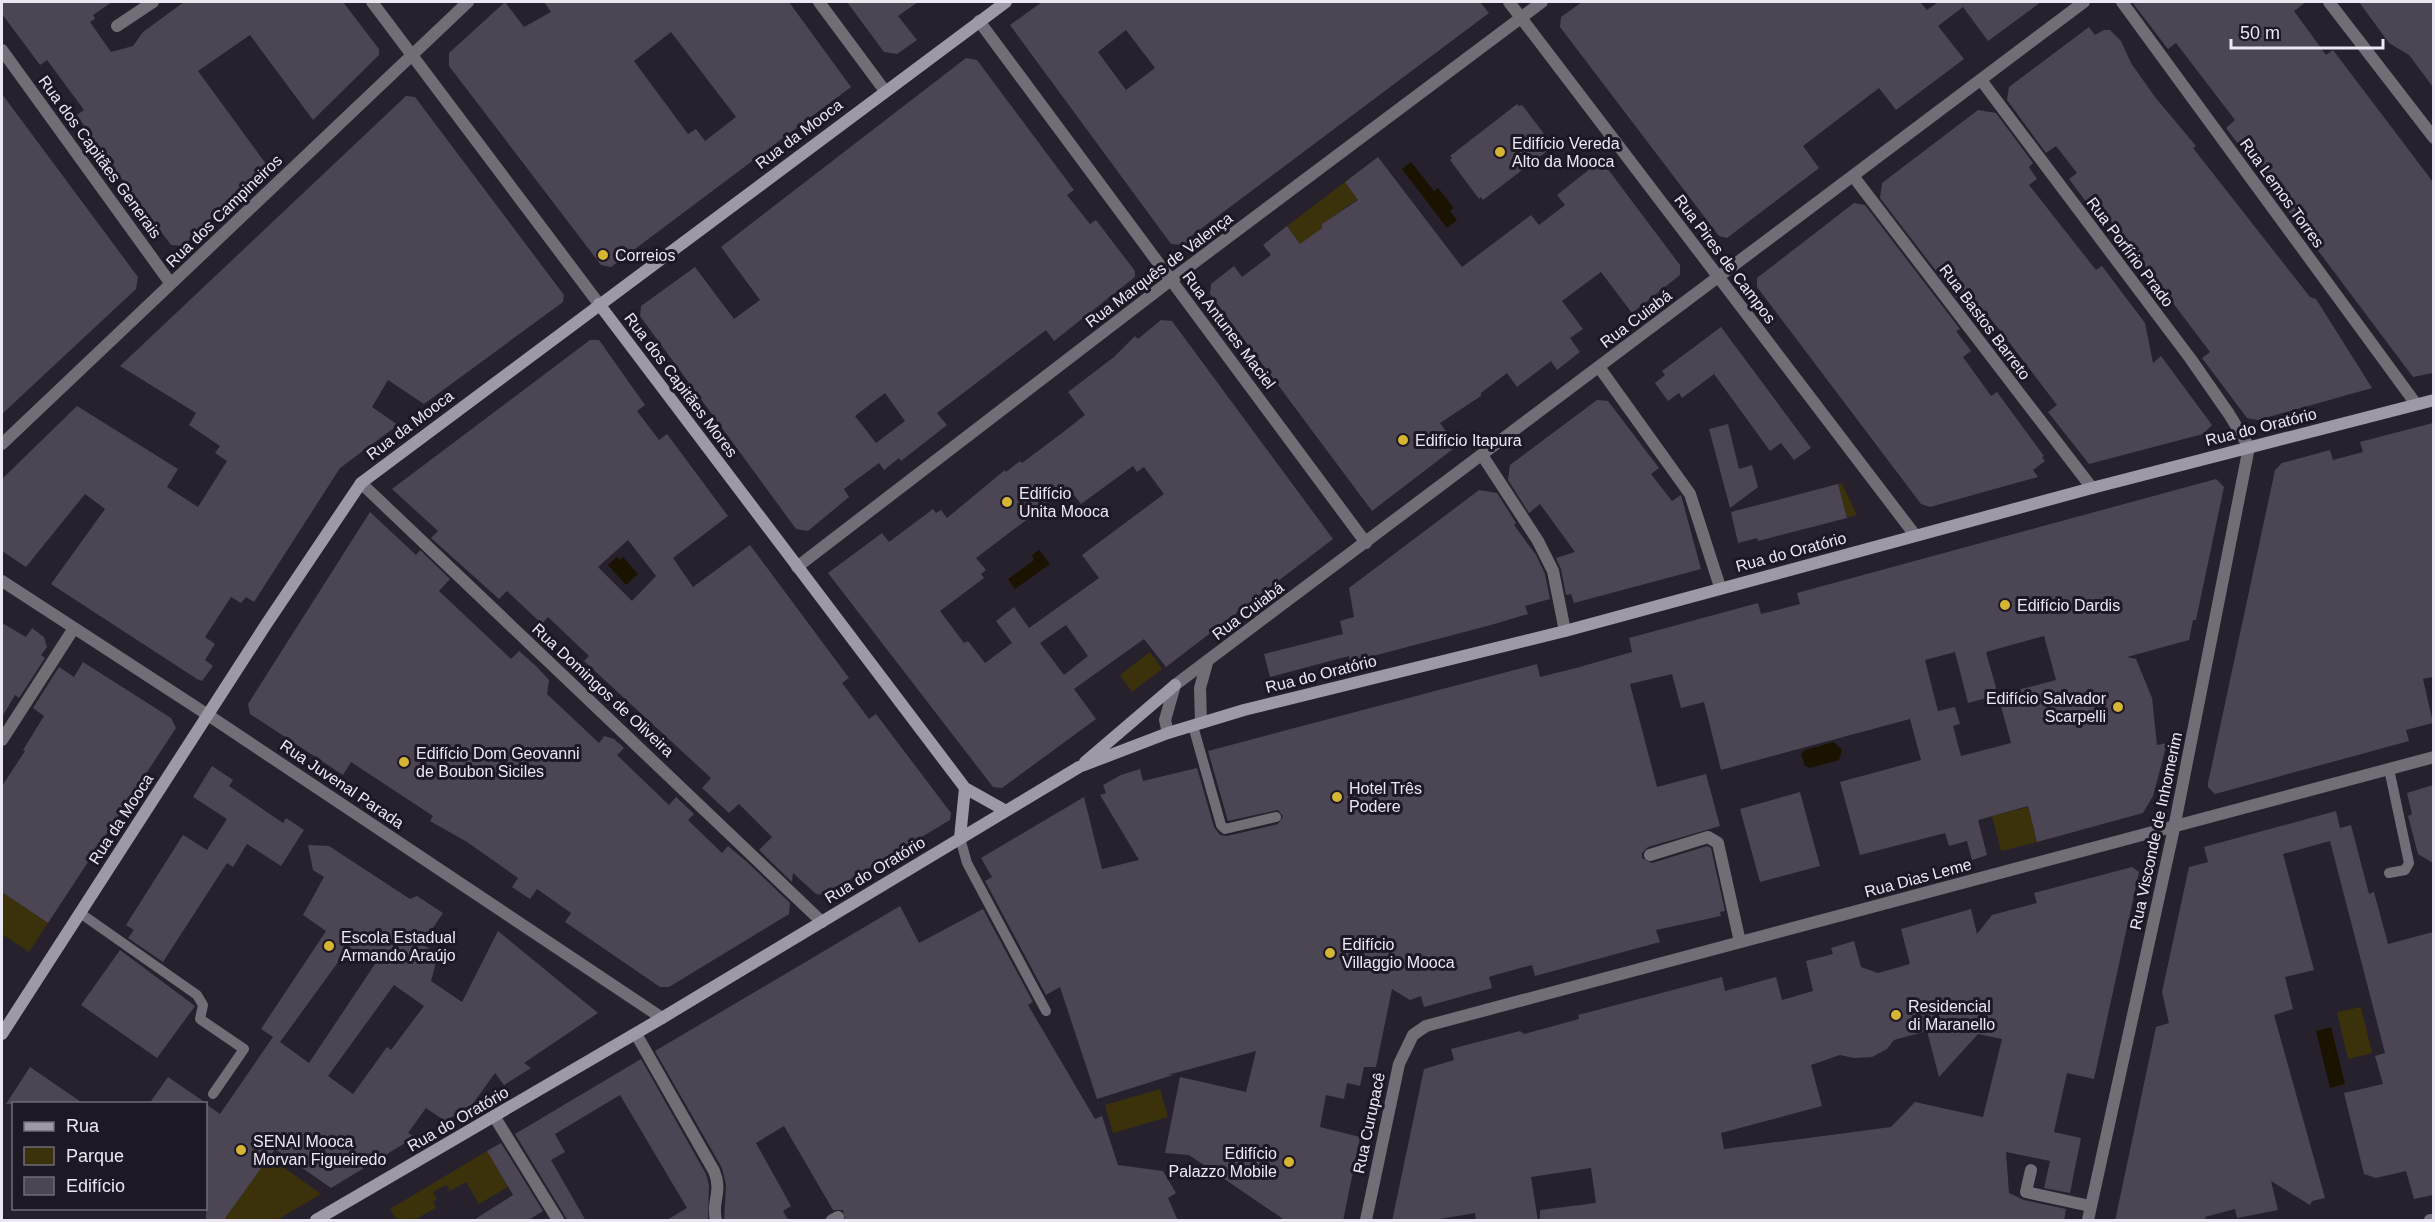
<svg xmlns="http://www.w3.org/2000/svg" width="2435" height="1222" viewBox="0 0 2435 1222" font-family="Helvetica,sans-serif">
<style>
.green{fill:#3b310a}
.water{fill:#191300}
.building{fill:#4c4554;fill-rule:evenodd}
.lines{fill:none;stroke-linecap:round;stroke-linejoin:round}
.lane{stroke:#726e76;stroke-width:10}
.street{stroke:#726e76;stroke-width:12}
.secondary{stroke:#9e99a4;stroke-width:12}
.poi-dot{fill:#d5b534;stroke:#1e1824;stroke-width:2}
.labels{text-anchor:middle;dominant-baseline:central;stroke-width:6;stroke-linejoin:round;paint-order:stroke}
.street-label{font-size:16px;fill:#ece8f1;stroke:#1e1824}
.poi-label{font-size:16px;fill:#ece8f1;stroke:#1e1824;text-anchor:start}
</style>
<rect width="100%" height="100%" fill="#27212e"/>
<path class="green" d="M1345,182L1358,199L1322,224V228L1309,238L1306,253L1287,226Z
M1838,484H1842L1857,515L1847,518Z
M1150,652L1162,669L1132,692L1120,675Z
M2028,807L2037,842L2001,851L1992,816Z
M2,892L48,923L29,952L2,934Z
M2361,1007L2372,1053L2348,1059L2337,1012Z
M1160,1089L1168,1117L1113,1133L1105,1105Z
M487,1151L508,1187L479,1204L466,1182L450,1191L446,1185L433,1192L437,1199L433,1202L436,1208L414,1220H397L390,1209Z
M269,1157L321,1194L277,1220H223Z"/>
<path class="water" d="M1411,162L1434,191L1438,188L1454,208L1450,211L1457,220L1447,228L1402,169Z
M1039,550L1050,564L1015,589L1008,579L1034,560L1032,555Z
M617,557L620,560L623,557L638,574L626,585L608,565Z
M1834,742L1842,750L1839,760L1810,768L1805,766L1801,754L1805,750Z
M2331,1027L2345,1084L2330,1088L2316,1031Z"/>
<path class="building" d="M2,2H112L93,15L95,19L90,22L111,52L133,46L143,32L184,2H343L379,49V55L313,120L250,35L198,71L266,164L183,246L171,245L95,143L77,115L84,110L47,60L40,65L2,14Z
M505,2L524,27L551,12L544,2H789L851,87L611,267L601,265L449,66V53ZM671,32L736,117L705,141L696,129L688,134L634,61Z
M847,2H918L898,16L917,40L897,54L884,52Z
M1042,2H1480L1489,13L1190,237L1199,247L1171,244L1010,25ZM1126,30L1155,68L1126,90L1098,52Z
M1582,2H1920L1927,10L1938,2H2041L1988,41L1963,7L1938,26L1964,59L1896,110L1879,88L1803,146L1819,168L1727,238L1719,236L1560,27L1561,17Z
M2132,2H2306L2294,11L2305,26L2326,55L2333,50L2433,182V373L2413,377L2226,128L2235,120L2176,43L2168,49Z
M2359,2H2433V87L2409,55L2389,43Z
M2089,27L2095,35L2104,30H2110L2121,41L2131,63L2155,97L2196,146L2193,148L2310,297L2316,299L2372,388L2258,420L2247,418L2202,358L2210,352L2108,217L2101,222L2069,179L2077,173L2056,146L2046,153L2007,100L2009,87Z
M966,58L977,60L1074,190L1067,195L1090,224L1096,220L1135,271V277L1054,341L1046,330L937,413L947,425L901,461L899,458L884,470L879,463L844,489L849,497L808,531L796,529L640,316L641,306L695,267L734,319L760,300L721,247ZM885,393L905,421L876,443L855,416Z
M2,94L138,277L136,289L2,414Z
M406,96L415,97L564,295L563,302L424,404L388,380L372,407L398,425L340,468L254,602L246,597L241,603L231,597L205,637L215,644L205,660L213,666L202,681L197,679L51,584L105,509L85,494L26,567L2,551V479L77,406L178,469L167,487L198,507L227,461L215,453L220,446L189,425L196,413L120,366Z
M1517,104L1519,106L1522,105L1551,143V148L1483,200L1481,197L1479,199L1450,160L1452,158L1450,156Z
M1978,110L1996,113L2033,163L2029,167L2037,179L2029,185L2096,270L2102,266L2145,323L2153,363L2161,356L2212,425L2203,434L2089,464L2048,412L2057,405L1999,329L1984,311L1973,319L1880,198L1882,183Z
M1378,157L1462,267L1531,215L1539,225L1565,205L1557,195L1601,160L1680,265V275L1632,313L1601,272L1562,301L1583,329L1570,338L1580,352L1557,370L1551,361L1517,387L1507,373L1481,393V396L1440,423L1457,446L1372,511L1210,294L1211,284L1234,266L1242,277L1271,255L1263,245L1287,226L1300,244L1322,228V224L1358,200L1345,182Z
M1854,203L1865,205L1960,329L1956,331L1971,351L1963,357L1991,396L1997,392L2044,456L2042,457L2045,461L2033,470L2038,477L1930,507L1921,504L1757,287V278Z
M1161,320L1172,321L1333,539L1166,667L1144,639L1074,689L1096,719L1002,788L993,787L828,573L882,533L889,542L933,509L936,513L941,510L947,518L1005,470L1006,472L1020,461L1022,463L1062,433L1085,415L1068,392L1114,357L1135,336L1138,339ZM1133,466L1137,472L1144,467L1164,494L1082,555L1099,578L1029,628L1014,607L996,621L1012,643L985,663L968,641L964,643L940,611L984,578L981,574L986,570L976,558L1037,512L1036,510L1067,486L1081,504ZM1066,625L1088,656L1064,675L1040,643Z
M1721,327L1811,448L1794,460L1781,443L1770,451L1714,374L1682,398L1679,393L1668,401L1655,383L1665,375L1662,371Z
M590,340H599L645,405L637,411L659,440L667,434L728,516L673,558L693,587L750,545L849,678L842,683L869,719L876,714L951,813L950,820L824,895L816,894L793,873L792,882L759,850L772,837L739,804L729,813L702,788L711,778L584,661L589,656L548,617L542,624L507,591L499,599L431,538L438,531L392,489ZM628,540L656,576L632,601L598,567Z
M1597,400L1608,401L1659,468L1651,474L1672,501L1681,495L1701,569L1574,603L1571,594L1566,595L1561,569L1556,558L1575,552L1540,504L1529,513L1508,480L1510,465Z
M2433,423V677L2423,679L2433,723L2406,730L2409,741L2215,794L2208,787V783L2275,470L2282,463L2330,450L2333,460L2363,452L2360,442Z
M1728,424L1739,469L1752,465L1758,487L1730,508L1709,429Z
M2216,479L2224,487L2196,620H2193L2189,640L2127,657L2136,659L2152,698L2157,745L2167,743L2153,796L2143,813L2037,842L2028,806L1978,820L1987,855L1972,860L1967,841L1949,846L1945,833L1860,855L1840,782L1921,760L1910,719L1721,770L1704,702L1681,708L1672,674L1630,684L1657,787L1706,774L1720,826L1648,847L1642,853V858L1652,863L1707,846L1711,848L1725,911L1720,912L1721,916L1656,930L1660,942L1535,976L1532,965L1495,975L1489,977L1492,988L1424,1007L1421,996L1410,1000L1392,989L1376,1067H1364L1360,1086L1347,1083L1344,1099L1326,1095L1320,1127L1360,1137L1343,1221H1286L1189,1155L1165,1153L1180,1077L1246,1092L1256,1051L1168,1075H1173L1097,1099L1060,987L1046,995L985,881L992,877L981,858L1084,797L1102,869L1139,860L1100,795L1106,793L1103,785L1121,775L1140,769L1143,781L1197,768L1214,827L1220,835L1227,836L1278,824L1283,816L1278,810L1228,821L1208,751L1537,664L1540,677L1576,668L1632,652L1629,638L1758,603L1761,614L1800,604L1797,593ZM2044,636L2056,680L1998,695L1986,652ZM1955,652L1968,703L1998,695L2011,743L1961,756L1953,726L1960,724L1955,707L1938,711L1925,660Z
M1838,484L1847,518L1758,541L1757,538L1738,543L1731,512Z
M1479,490L1497,493L1516,523L1514,525L1536,555L1545,574L1550,599L1525,606L1528,614L1491,625L1350,662L1349,656L1270,677L1264,654L1343,634L1340,621L1354,617L1349,588Z
M370,512L416,555L420,550L450,579L439,591L511,659L519,651L536,666L549,680L547,694L599,743L604,736L614,739L624,748L617,755L669,805L676,797L694,814L688,820L722,853L728,846L747,862L790,903L789,914L669,987H660L565,922L571,913L537,889L530,899L512,887L518,878L467,842L430,821L433,816L351,762L343,775L250,714L248,704Z
M2,623L26,637L32,628L44,637L47,647L41,655L45,658L19,698L15,695L2,717Z
M83,662L171,718L176,728L48,923L2,892V786L25,751L23,750L44,716L33,708L59,667L74,677Z
M212,766L233,780L229,786L283,823L286,818L304,830L281,866L247,844L233,867L227,863L163,962L128,938L134,930L126,925L183,835L207,850L227,819L193,797Z
M2433,785V863L2418,854L2408,816L2412,814L2407,793Z
M1800,792L1820,866L1760,882L1740,809Z
M2336,811L2340,828L2351,825L2369,894L2374,892L2388,944L2433,932V1195L2414,1199L2406,1171L2376,1178L2364,1174L2344,1093L2383,1084L2375,1056L2385,1053L2330,841L2283,854L2314,970L2285,977L2293,1009L2274,1015L2325,1198L2312,1201L2310,1205L2271,1181L2278,1210L2237,1218L2235,1209L2205,1217L2206,1221H2115L2156,1027L2169,1023L2162,992L2189,867L2208,862L2204,847Z
M308,845L329,846L410,899L417,896L443,913L422,944L438,955L431,981L462,1002L498,931L598,1013L524,1063L531,1068L504,1085L495,1073L472,1105L445,1121L426,1108L408,1133L415,1137L331,1188L275,1149L223,1221H206V1104L220,1114L273,1037L261,1029L326,931L303,915L324,877L313,870ZM349,947L375,964L309,1063L280,1042ZM394,985L424,1006L391,1050L387,1047L353,1094L328,1076Z
M2132,867L2139,872L2094,1079L2067,1073L2054,1132L2081,1138L2070,1193L2044,1188L2050,1161L2006,1152L2009,1193L2024,1200L2066,1209L2064,1221H1540V1210L1596,1203L1591,1168L1531,1177L1538,1221H1476L1475,1213L1428,1221H1392L1424,1069L1454,1060L1451,1049L1520,1031L1524,1034L1579,1019L1578,1015L1722,977L1725,991L1776,977L1782,1000L1813,991L1806,961L1833,954L1831,948L1854,941L1861,967L1878,973L1910,964L1901,929L1971,909L1977,934L1992,915L2037,903L2034,893ZM1927,1031L1939,1077L1978,1034L2002,1039L1983,1117L1915,1102L1891,1127L1724,1149L1721,1133L1822,1106L1811,1065L1840,1055L1854,1058L1872,1057L1887,1049L1894,1040Z
M900,906L919,943L983,909L1033,1002L1028,1005L1095,1119L1102,1116L1118,1165L1163,1171L1176,1193L1168,1198L1178,1221H845L843,1210H833L784,1126L756,1143L791,1206L783,1211L789,1221H724L726,1185L722,1168L655,1051Z
M120,950L195,1006L157,1058L81,1005Z
M641,1059L706,1174L709,1185L708,1221H665L687,1208L620,1095L555,1134L565,1152L551,1160L586,1221H568L515,1134Z
M30,1067L84,1104H6Z
M168,1077L206,1103V1104H149Z
M501,1143L543,1211L527,1221H472L513,1195L487,1151Z"/>
<g class="lines">
<path class="lane" d="M1193,726L1221,825L1225,829L1276,817
M2389,769L2409,863L2405,870L2389,873
M960,838L967,863L1046,1011
M80,913L197,995L203,1005L200,1019L244,1049L213,1094"/>
<path class="street" d="M372,2L599,304
M819,2L885,91
M1509,2L1915,535
M2122,2L2416,404
M2329,2L2434,138
M979,21L1366,543
M117,26L153,2
M2,50L171,284
M1981,80L2190,358L2229,414L2249,447L2174,828L2088,1220
M1853,176L2092,488
M1599,367L1690,494L1720,587
M2,444L468,2
M1482,455L1538,541L1553,571L1565,631
M361,483L822,922
M797,567L1171,280L1542,2
M2,581L208,715L662,1018
M1201,723L1200,688L1207,663
M1168,733L1165,720L1175,685L2084,2
M2,740L74,628
M1650,855L1708,837L1718,843L1740,942
M636,1034L714,1171C723,1192 711,1202 716,1220
M494,1116L558,1220
M2031,1170L2026,1192L2090,1206
M832,1220L838,1217
M1366,1220L1399,1064L1413,1035L1426,1026L2434,757
M2430,1220H2434"/>
<path class="secondary" d="M599,304L965,788L1006,811
M1085,762L1175,685
M960,838L965,788
M2,1034L265,626L361,483L1006,2
M316,1220L662,1018L1079,767L1168,733L1244,710L1565,631L2092,488L2434,400"/>
</g>
<g class="poi-dot">
<circle cx="1500" cy="152" r="6"/>
<circle cx="603" cy="255" r="6"/>
<circle cx="1403" cy="440" r="6"/>
<circle cx="1007" cy="502" r="6"/>
<circle cx="2005" cy="605" r="6"/>
<circle cx="2118" cy="707" r="6"/>
<circle cx="404" cy="762" r="6"/>
<circle cx="1337" cy="797" r="6"/>
<circle cx="329" cy="946" r="6"/>
<circle cx="1330" cy="953" r="6"/>
<circle cx="1896" cy="1015" r="6"/>
<circle cx="241" cy="1150" r="6"/>
<circle cx="1289" cy="1162" r="6"/>
</g>
<g class="labels">
<g class="street-label">
<text transform="translate(799 134) rotate(-37)">Rua da Mooca</text>
<text transform="translate(100 157) rotate(54)">Rua dos Capitães Generais</text>
<text transform="translate(2282 193) rotate(54)">Rua Lemos Torres</text>
<text transform="translate(224 211) rotate(-44)">Rua dos Campineiros</text>
<text transform="translate(2130 252) rotate(53)">Rua Porfírio Prado</text>
<text transform="translate(1725 259) rotate(53)">Rua Pires de Campos</text>
<text transform="translate(1159 270) rotate(-37)">Rua Marquês de Valença</text>
<text transform="translate(1636 319) rotate(-37)">Rua Cuiabá</text>
<text transform="translate(1985 322) rotate(53)">Rua Bastos Barreto</text>
<text transform="translate(1229 330) rotate(53)">Rua Antunes Maciel</text>
<text transform="translate(681 385) rotate(53)">Rua dos Capitães Mores</text>
<text transform="translate(410 425) rotate(-37)">Rua da Mooca</text>
<text transform="translate(2261 427) rotate(-14)">Rua do Oratório</text>
<text transform="translate(1791 552) rotate(-15)">Rua do Oratório</text>
<text transform="translate(1248 611) rotate(-37)">Rua Cuiabá</text>
<text transform="translate(1321 674) rotate(-14)">Rua do Oratório</text>
<text transform="translate(603 690) rotate(43)">Rua Domingos de Oliveira</text>
<text transform="translate(342 784) rotate(34)">Rua Juvenal Parada</text>
<text transform="translate(121 819) rotate(-57)">Rua da Mooca</text>
<text transform="translate(2156 831) rotate(-78)">Rua Visconde de Inhomerim</text>
<text transform="translate(875 870) rotate(-31)">Rua do Oratório</text>
<text transform="translate(1918 878) rotate(-15)">Rua Dias Leme</text>
<text transform="translate(458 1119) rotate(-30)">Rua do Oratório</text>
<text transform="translate(1369 1123) rotate(-78)">Rua Curupacê</text>
</g>
<g class="poi-label">
<text x="1512" y="143">Edifício Vereda<tspan x="1512" dy="18">Alto da Mooca</tspan></text>
<text x="615" y="255">Correios</text>
<text x="1415" y="440">Edifício Itapura</text>
<text x="1019" y="493">Edifício<tspan x="1019" dy="18">Unita Mooca</tspan></text>
<text x="2017" y="605">Edifício Dardis</text>
<text x="2106" y="698" text-anchor="end">Edifício Salvador<tspan x="2106" dy="18">Scarpelli</tspan></text>
<text x="416" y="753">Edifício Dom Geovanni<tspan x="416" dy="18">de Boubon Siciles</tspan></text>
<text x="1349" y="788">Hotel Três<tspan x="1349" dy="18">Podere</tspan></text>
<text x="341" y="937">Escola Estadual<tspan x="341" dy="18">Armando Araújo</tspan></text>
<text x="1342" y="944">Edifício<tspan x="1342" dy="18">Villaggio Mooca</tspan></text>
<text x="1908" y="1006">Residencial<tspan x="1908" dy="18">di Maranello</tspan></text>
<text x="253" y="1141">SENAI Mooca<tspan x="253" dy="18">Morvan Figueiredo</tspan></text>
<text x="1277" y="1153" text-anchor="end">Edifício<tspan x="1277" dy="18">Palazzo Mobile</tspan></text>
</g>
</g>
<rect width="2435" height="1222" fill="none" stroke="#ece8f1" stroke-width="6"/>
<rect x="12" y="1102" width="195" height="108" fill="#1e1824" stroke="#706b76" stroke-width="1.5"/>
<rect x="24" y="1122" width="30" height="9" fill="#9e99a4" stroke="#706b76" stroke-width="1.5"/>
<text x="66" y="1132" font-size="18" fill="#ece8f1">Rua</text>
<rect x="24" y="1147" width="30" height="18" fill="#3b310a" stroke="#706b76" stroke-width="1.5"/>
<text x="66" y="1162" font-size="18" fill="#ece8f1">Parque</text>
<rect x="24" y="1177" width="30" height="18" fill="#4c4554" stroke="#706b76" stroke-width="1.5"/>
<text x="66" y="1192" font-size="18" fill="#ece8f1">Edifício</text>
<path d="M2231 39v9h152v-9" fill="none" stroke="#ece8f1" stroke-width="3"/>
<text x="2240" y="39" font-size="18" fill="#ece8f1" stroke="#1e1824" stroke-width="4.5" paint-order="stroke">50 m</text>
</svg>
